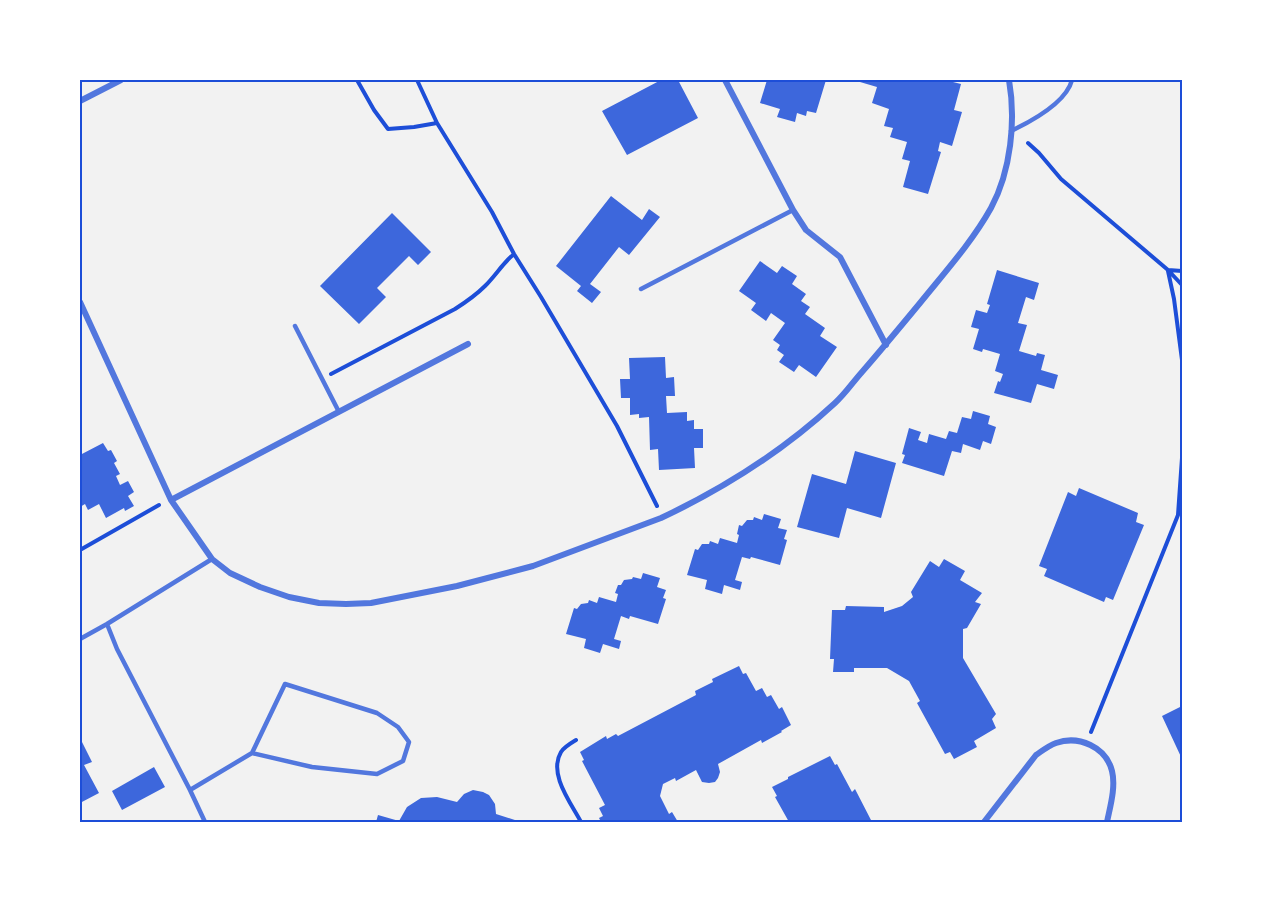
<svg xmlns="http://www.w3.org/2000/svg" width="1262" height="902" viewBox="0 0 1262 902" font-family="'Exo 2',sans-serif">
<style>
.building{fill:#3d67dc}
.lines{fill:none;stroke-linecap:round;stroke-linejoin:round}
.path{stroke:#1d4ed8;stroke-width:4}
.service{stroke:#5277de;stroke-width:4.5}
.minor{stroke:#5277de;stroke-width:6}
.neatline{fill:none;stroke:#1d4ed8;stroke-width:2}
</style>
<rect width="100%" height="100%" fill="#f2f2f2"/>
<path class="building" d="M661,80H678L698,118L627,155L602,111Z
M767,80H826L816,113L807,111L806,116L797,113L795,122L777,117L780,109L760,103Z
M861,80H953V82L961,84L954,110L962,112L952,146L940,142L938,151L941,152L928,194L903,187L910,161L902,159L907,142L890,137L893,128L884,126L889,109L872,103L877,87L860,82Z
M611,196L642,220L649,209L660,217L629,255L619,247L590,284L601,292L592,303L577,291L581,286L556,266Z
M392,213L431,252L418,265L409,256L377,288L386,297L359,324L320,286Z
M760,261L777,273L782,266L797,276L792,284L806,294L801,301L810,307L805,314L825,328L820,336L837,347L816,377L799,365L794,372L779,362L784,355L777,350L780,345L773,340L785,323L771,313L766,321L751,310L756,303L739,291Z
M997,270L1039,283L1034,300L1026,297L1018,323L1027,325L1019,351L1036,356L1037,353L1045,355L1041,370L1058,375L1054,389L1037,384L1031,403L994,393L998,381L1000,382L1003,374L995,371L1000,354L983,349L982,352L973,349L979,329L971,327L976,310L987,313L990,305L987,304Z
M665,357L666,378L674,377L675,396H666L667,413L687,412V421L694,420V429H703V448H694L695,468L659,470L658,449L650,450L649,417L639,418V414L630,415V398H621L620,379H630L629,358Z
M973,411L990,416L988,424L996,427L991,444L983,441L980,450L963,444L961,453L952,451L944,476L902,463L905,455L902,454L909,428L921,432L918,440L927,443L929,434L946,439L949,431L957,433L962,417L971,419Z
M103,443L108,451L111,450L117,461L114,463L120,474L116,476L120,485L128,481L134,492L128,496L134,506L125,511L124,508L106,518L99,504L88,510L85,504L80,507V455Z
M855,451L896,463L881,518L847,508L839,538L797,527L812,474L846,484Z
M1079,488L1138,513L1136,522L1144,525L1113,600L1106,597L1104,602L1044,576L1047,569L1039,566L1068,492L1076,496Z
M764,514L781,519L778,528L787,530L784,539L787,540L780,565L751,557L750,559L742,557L735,580L742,582L740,590L724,585L722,594L705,589L707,580L687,575L695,549L698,550L702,544H709L710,541L718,544L720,538L737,543L739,535L737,534L739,525L742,526L747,520H753L754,517L762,520Z
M944,559L965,571L960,580L982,593L975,602L981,604L967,628L963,629V658L996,714L992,719L996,728L974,741L977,747L954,759L950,752L945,754L917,703L920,701L909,681L887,668H854V672H833L834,659H830L832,610H845L846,606L884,607V612L902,606L913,597L911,592L930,561L939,567Z
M643,573L660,578L657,587L666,590L663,598L666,599L658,624L630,616L629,619L621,616L614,639L621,641L619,649L603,644L600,653L584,648L586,639L566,634L574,608L577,609L581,604L588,603L589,600L597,603L599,597L616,602L618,594L615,593L618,585H621L624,580L632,579L633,577L641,579Z
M739,666L743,674L746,673L756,691L762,688L767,697L771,695L779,709L782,707L791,725L781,731L782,732L762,743L761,740L718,764L720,772L718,778L715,782L709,783L702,782L696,770L676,781L675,778L663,784L660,796L669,814L672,812L678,822H601L599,818L603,816L599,808L605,805L582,761L584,760L580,752L606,736L607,739L616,734L618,736L696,695L695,691L713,682L712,679Z
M1182,706V759L1162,716Z
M80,738L92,762L84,765L99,793L80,803Z
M830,756L835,765L837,764L852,792L855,789L872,822H789L775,797L777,796L772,787L788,779V777Z
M154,767L165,787L122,810L112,791Z
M473,790L483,792L489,795L495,804L496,814L521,822H376L378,815L399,821L407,807L421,798L437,797L457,802L464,794Z"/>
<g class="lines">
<path class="path" d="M357,80L374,110L388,129L414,127L437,123L492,212L514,254L541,297L617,426L657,506
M417,80L437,123
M1028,143L1039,153L1061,179L1168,270L1182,285
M1168,270L1182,271
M1168,271L1174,299L1182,360
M331,374L455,309C466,302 476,295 485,286C496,275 503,263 514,254
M80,550L159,505
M1091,732L1178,515L1182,458
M576,740C571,743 564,747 561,752C548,774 571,803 581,822"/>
<path class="service" d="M1011,131C1032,121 1066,103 1072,80
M641,289L793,210
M295,326L339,412
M107,624L117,649L190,790L205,822
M80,639L107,624L212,559
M190,790L252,753L312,767L377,774L403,761L409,742L398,727L377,713L285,684L252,753"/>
<path class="minor" d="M725,80L793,210L806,230L840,257L886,345
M80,101L121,80
M80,302L171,500L212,559L230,573L260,587L289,597L319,603L346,604L371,603L457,586L533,566L661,518C725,488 783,451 835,403C845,394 853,382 862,372C882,349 901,326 920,303C945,272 972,242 991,208C1011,171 1016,120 1009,80
M171,500L468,344
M984,822L1036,755C1042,751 1048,746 1056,743C1079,735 1106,747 1112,771C1116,787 1110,807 1107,822"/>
</g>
<rect width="1262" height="902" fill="none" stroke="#ffffff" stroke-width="162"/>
<rect x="81" y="81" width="1100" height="740" class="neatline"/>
</svg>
